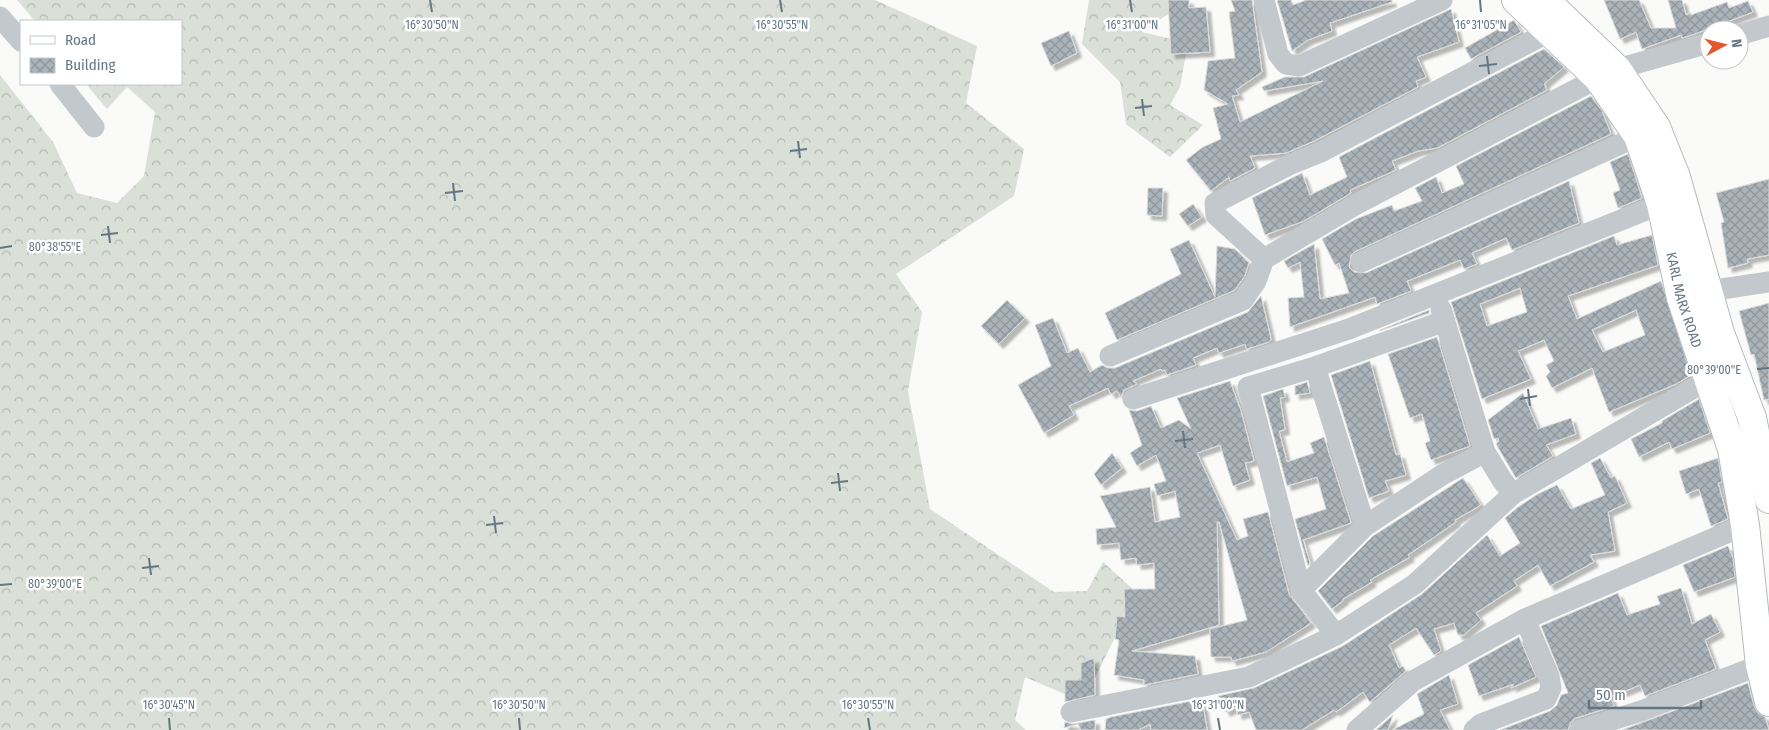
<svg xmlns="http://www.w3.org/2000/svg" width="1769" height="730" viewBox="0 0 1769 730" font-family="'Fira Sans Condensed',sans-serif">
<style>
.forest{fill:url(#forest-crowns)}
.building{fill:url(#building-cross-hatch);stroke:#dcdcda;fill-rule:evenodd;filter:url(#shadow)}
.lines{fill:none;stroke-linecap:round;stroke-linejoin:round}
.major-casing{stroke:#b5babe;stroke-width:30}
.minor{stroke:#c3c8cc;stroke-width:21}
.major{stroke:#fff;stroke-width:28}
.ticks{fill:none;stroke:#657683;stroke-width:2}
.labels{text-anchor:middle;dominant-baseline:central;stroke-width:5;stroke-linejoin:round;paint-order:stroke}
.street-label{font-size:14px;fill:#657683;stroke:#fff}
.ticks-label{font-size:12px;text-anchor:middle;fill:#657683;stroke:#fff;stroke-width:5;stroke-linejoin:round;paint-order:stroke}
</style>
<defs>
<pattern id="forest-crowns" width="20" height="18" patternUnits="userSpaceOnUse" patternTransform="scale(1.25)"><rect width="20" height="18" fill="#dadfd7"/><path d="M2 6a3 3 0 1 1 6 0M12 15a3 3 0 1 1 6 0" fill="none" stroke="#b4b9b4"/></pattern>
<pattern id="building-cross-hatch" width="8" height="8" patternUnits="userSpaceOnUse" patternTransform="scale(1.25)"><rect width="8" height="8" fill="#aab3b9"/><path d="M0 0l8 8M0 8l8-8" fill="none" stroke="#8e969c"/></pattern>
<filter id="shadow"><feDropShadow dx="4.5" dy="4.5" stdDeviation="1" flood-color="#0004"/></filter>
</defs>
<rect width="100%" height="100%" fill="#fafaf8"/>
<path class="forest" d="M17,0H875L977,46L966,103L1024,149L1014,196L896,274L922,312L908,391L930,509L1054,592L1087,591L1103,562L1137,593L1083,702L1025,677L1015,720L1026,730H0V75L53,142L77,193L117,203L144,176L155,112L127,87L107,109L86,84H181V21H35Z
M1089,0H1173L1168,14L1142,32L1188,43L1180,87L1170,105L1203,125L1170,157L1126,124L1120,82L1082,44Z"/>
<path class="building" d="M1168,0H1189V8L1206,7L1210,52L1171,54Z
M1231,0H1252L1262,72L1236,90L1239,95L1232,96L1240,122L1323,81L1264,91L1262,87L1285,77H1304L1451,9L1459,42L1417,57L1426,77L1416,81L1418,87L1314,141L1286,153L1250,156L1255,168L1230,181L1229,177L1211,191L1186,160L1203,147L1221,139L1213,108L1228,104L1204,90L1208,61L1235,58L1229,12L1235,11Z
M1277,0H1291L1293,5L1306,0H1392V2L1330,23L1332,31L1308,40L1292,51Z
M1604,0H1639L1651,28H1676L1668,0H1682L1686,15L1691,13V15L1727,2L1729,8L1748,1L1753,12L1689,36L1682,38L1681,35L1642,49L1636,32L1620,39Z
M1514,20L1521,32L1471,59L1465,48Z
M1069,31L1077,53L1051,66L1041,43Z
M1544,49L1564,67L1544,84L1547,90L1437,148L1418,151L1392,161L1396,170L1350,190L1351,193L1304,221L1265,235L1252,198L1302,173L1310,195L1347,177L1339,157Z
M1591,96L1602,111L1611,134L1356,251L1351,255L1349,267L1354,272L1366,273L1569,181L1579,223L1512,250L1506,238L1472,253L1477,264L1464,269L1460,260L1407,281L1411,291L1377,304L1375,297L1290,327L1288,298L1304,297L1300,262L1288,268L1284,261L1314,244L1320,299L1349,293L1339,263L1335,265L1322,239L1356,219L1392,205L1394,211L1422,201L1415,188L1436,177L1442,193L1464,184L1456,166Z
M1628,154L1642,198L1618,208L1613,193L1620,190L1610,162Z
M1769,179V255L1747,259L1748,263L1728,268L1721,223L1724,222L1716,193Z
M1148,188H1163L1162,216L1147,215Z
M1193,204L1202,217L1188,226L1179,214Z
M1652,235L1658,265L1568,296L1577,319L1661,281L1691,375L1676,384L1609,412L1592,368L1552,388L1546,376L1550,372L1546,365L1554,361L1544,340L1518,351L1531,379L1482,399L1451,302L1614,236L1617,245ZM1520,288L1527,312L1487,326L1480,304ZM1636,310L1645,335L1603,352L1592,330Z
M1189,240L1215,297L1217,246L1235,249L1249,263L1245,275L1235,290L1117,340L1105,313L1181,274L1170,249Z
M1261,296L1271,339L1269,342L1247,349L1245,344L1219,353L1217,348L1193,358L1196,365L1167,375L1165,370L1162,371L1161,369L1133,381L1137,384L1124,390L1121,397L1117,391L1111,394L1108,388L1069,406L1074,415L1044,433L1018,385L1051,366L1035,325L1053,318L1067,353L1078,348L1090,372L1102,365L1108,368H1115L1248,312Z
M1007,300L1025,318L999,344L981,326Z
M1769,303V399L1764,400L1754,354L1751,355L1739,311Z
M1429,310V313L1380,331V330Z
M1437,337L1470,446L1431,460L1425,443L1430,441L1422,414L1410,418L1388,354Z
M1370,361L1396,455L1400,454L1406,475L1385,481L1389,491L1369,498L1331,375Z
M1230,381L1241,411L1254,461L1245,463L1250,480L1233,486L1220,445L1197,453L1237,540L1248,536L1243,519L1268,512L1289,594L1311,623L1266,652L1232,661L1231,657H1211L1210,629L1247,620L1219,522H1217L1219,625L1132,651L1195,656L1198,674L1144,685V680L1114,675L1119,640L1115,639L1117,616L1125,617L1124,589H1155L1154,563L1137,565L1136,558L1121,560L1119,543L1097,545L1096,529L1116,527L1100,496L1150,487L1155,522L1180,517L1175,491L1157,496L1154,484L1166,481L1156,455L1137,466L1130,453L1142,445L1129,410L1137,411L1151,406L1161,428L1179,420L1191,429L1177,398Z
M1307,382L1310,393L1295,395V386Z
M1283,389L1285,397L1280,398L1285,430L1279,431L1287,462L1314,453L1310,443L1324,437L1351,523L1303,540L1310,563L1308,566L1295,519L1326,509L1317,477L1287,486L1263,396Z
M1523,393L1538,429L1571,418L1576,434L1546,445L1553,456L1516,478L1496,444L1499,441L1498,438L1494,439L1488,420Z
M1699,399L1710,433L1672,449L1669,442L1639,457L1631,439L1662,423V421Z
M1112,453L1122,468L1101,485L1094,474Z
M1600,458L1611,478L1615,476L1627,503L1608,512L1615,551L1590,555L1594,562L1550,586L1538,565L1514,581L1517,586L1476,613L1481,620L1464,635H1458L1454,623L1434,629L1441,651L1434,655L1416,628L1389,645L1399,668L1403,666L1406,671L1370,702L1363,692L1336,712L1334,710L1302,730H1256L1249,712L1238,715L1236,707L1226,712L1218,696L1254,688L1343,646L1422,594L1487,535L1500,556L1520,543L1505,518L1518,507L1538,494L1557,485L1571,509L1605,495L1591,463Z
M1718,458L1722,482L1718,483L1728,519L1711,526L1699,489L1686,494L1679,471Z
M1463,478L1481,505L1455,520L1456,522L1408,555L1410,557L1370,580L1372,582L1343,599L1344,600L1332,609L1318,591L1373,536Z
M1728,546L1733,558L1735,577L1694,592L1683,565Z
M1681,588L1692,624L1711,614L1720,632L1705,640L1716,669L1645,696L1640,685L1610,697L1614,706L1576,718L1571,722L1568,730H1500L1550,711L1557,705L1561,695L1568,693L1541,626L1618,593L1627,615L1660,604L1657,596Z
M1519,637L1536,677L1511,688L1514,684L1479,696L1468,665Z
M1094,658L1095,695L1065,702V680H1081V663Z
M1449,675L1458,704L1440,710L1450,730H1392L1424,714L1417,694Z
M1748,683L1754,706L1758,713L1765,717L1769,730H1622Z
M1202,699L1207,730H1151L1150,724L1138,730H1105L1106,719L1111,717Z
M1393,715L1388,730H1376Z
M1095,720V730H1081L1078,724L1064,728L1065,722L1073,724Z"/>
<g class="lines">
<defs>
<g id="major">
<path id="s1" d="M1516,0L1598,78L1638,136L1661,204L1681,298L1732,449L1745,525L1760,665L1769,702"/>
<path d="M1545,0L1617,69L1656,127L1676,177L1720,333L1752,418L1769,499"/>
</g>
</defs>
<use href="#major" class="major-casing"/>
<path class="minor" d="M1264,0L1278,54L1286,64L1299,66L1442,0
M0,17L21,41
M1739,35L1769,26
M60,84L94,127
M1264,259L1216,215L1215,203L1291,164L1321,152L1549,32
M1361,262L1638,136
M1708,291L1769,282
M1441,309L1485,452L1502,480L1513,494
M1110,356L1243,300L1256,281L1264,259L1355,205L1598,78L1617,69L1709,43
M1315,367L1365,526
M1133,399L1349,329L1661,204
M1301,590L1365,526L1442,475L1485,452
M1336,635L1301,590L1248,387L1315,367L1445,321
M1071,712L1249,677L1336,635L1415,584L1513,494L1709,379
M1357,730L1413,681L1525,619L1745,525
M1474,730L1481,724L1546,699L1551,688L1549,676L1525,619
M1580,730L1641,711L1760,665"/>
<use href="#major" class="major"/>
</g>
<path class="ticks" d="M430,0L432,12M780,0L782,12M1130,0L1132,12M1480,0L1481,12M1487,56L1489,74M1479,66L1497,64M1142,99L1144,116M1135,108L1152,106M798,141L800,158M790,151L807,149M453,183L455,201M445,193L463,191M108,226L110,243M101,235L118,233M0,248L12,246M1757,369L1769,368M1528,389L1530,406M1520,399L1537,396M1183,431L1185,448M1175,441L1193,439M838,473L840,491M831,483L848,481M494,516L496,533M486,525L503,523M149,558L151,575M142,568L159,566M0,585L12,584M169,718L170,730M519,718L520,730M868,718L870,730M1218,718L1220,730"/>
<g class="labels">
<g class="street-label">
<text stroke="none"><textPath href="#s1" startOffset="354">KARL MARX ROAD</textPath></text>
</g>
</g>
<g class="ticks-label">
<text x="1481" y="29">16°31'05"N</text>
<text x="432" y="29">16°30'50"N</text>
<text x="782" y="29">16°30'55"N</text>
<text x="1132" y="29">16°31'00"N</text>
<text x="55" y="251">80°38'55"E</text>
<text x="1714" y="374">80°39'00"E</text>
<text x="55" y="588">80°39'00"E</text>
<text x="169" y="709">16°30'45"N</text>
<text x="519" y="709">16°30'50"N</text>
<text x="868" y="709">16°30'55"N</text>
<text x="1218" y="709">16°31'00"N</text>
</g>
<rect x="20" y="20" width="162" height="65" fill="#ffffff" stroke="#c1c8cd"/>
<rect x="30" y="36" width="25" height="8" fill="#ffffff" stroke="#c1c8cd"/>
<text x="65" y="45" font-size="15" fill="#657683">Road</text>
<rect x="30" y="58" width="25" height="15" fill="url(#building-cross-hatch)" stroke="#c1c8cd"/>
<text x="65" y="70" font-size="15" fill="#657683">Building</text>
<g transform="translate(1724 45) rotate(83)"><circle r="24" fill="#ffffff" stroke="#c1c8cd"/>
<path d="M0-4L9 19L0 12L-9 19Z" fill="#e4572e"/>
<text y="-8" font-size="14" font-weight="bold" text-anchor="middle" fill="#657683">N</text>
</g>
<path d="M1589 700v8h112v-8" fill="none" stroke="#657683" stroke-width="2.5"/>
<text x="1596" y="700" font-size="15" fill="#657683" stroke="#ffffff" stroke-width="4" paint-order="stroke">50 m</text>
</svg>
